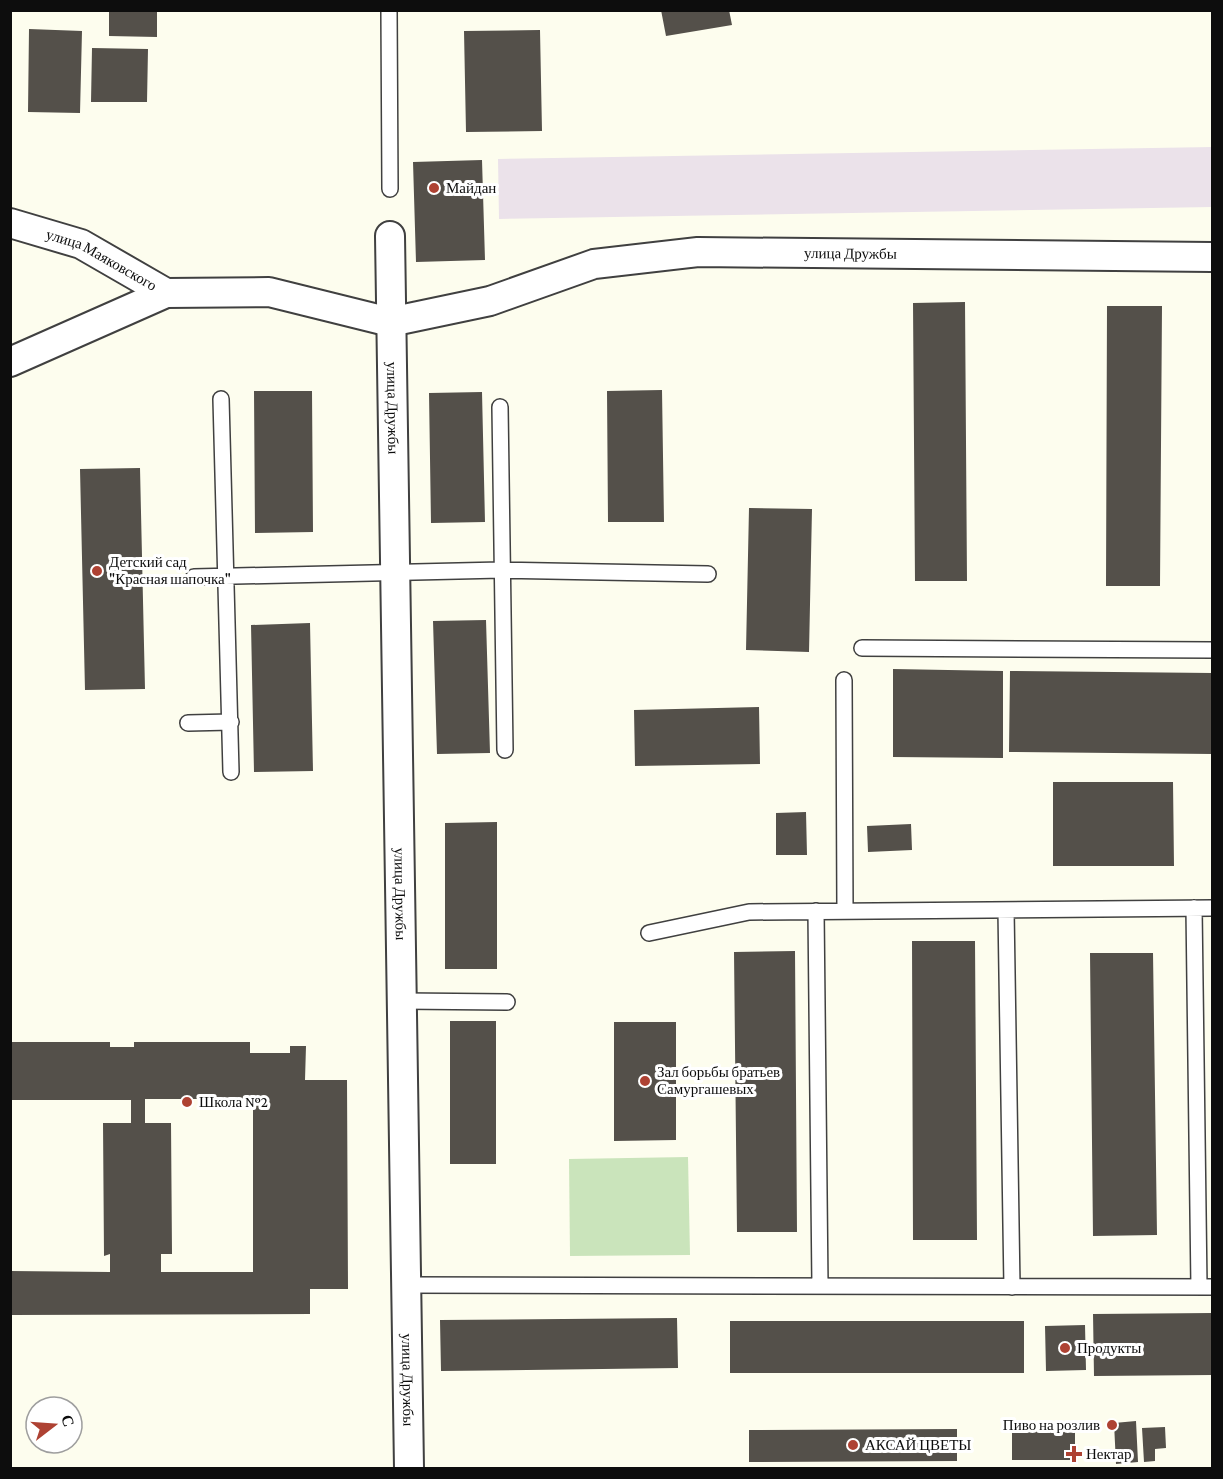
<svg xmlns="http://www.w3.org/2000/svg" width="1223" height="1479" viewBox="0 0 1223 1479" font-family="'Crimson Pro',serif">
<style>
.industrial{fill:#ebe2ea}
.green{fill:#cae4bb}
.building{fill:#54504a;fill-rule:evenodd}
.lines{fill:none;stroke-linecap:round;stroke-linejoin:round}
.lane-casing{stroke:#404040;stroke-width:18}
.street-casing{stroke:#404040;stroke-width:32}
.lane{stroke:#fff;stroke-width:15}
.street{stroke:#fff;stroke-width:28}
.poi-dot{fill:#ae4233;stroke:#fff;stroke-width:2}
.labels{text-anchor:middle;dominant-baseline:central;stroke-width:6;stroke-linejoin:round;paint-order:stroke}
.poi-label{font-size:15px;fill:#0d0d0d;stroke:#fff;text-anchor:start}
.street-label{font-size:15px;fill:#0d0d0d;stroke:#fff}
</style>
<rect width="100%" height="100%" fill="#fdfdee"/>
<path class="industrial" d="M1212,147V207L499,219L498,159Z"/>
<path class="green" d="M688,1157L690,1255L570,1256L569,1159Z"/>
<path class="building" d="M109,10H157V37L109,36Z
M661,10H729L732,25L666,36Z
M29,29L82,31L80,113L28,112Z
M540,30L542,131L466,132L464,31Z
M92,48L148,49L147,102H91Z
M482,160L485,260L416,262L413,162Z
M965,302L967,581H915L913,303Z
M1107,306H1162L1160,586H1106Z
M662,390L664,522H608L607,391Z
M254,391H312L313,532L255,533Z
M482,392L485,522L431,523L429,393Z
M140,468L145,689L85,690L80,469Z
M749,508L812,509L809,652L746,650Z
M486,620L490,753L437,754L433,621Z
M310,623L313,771L254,772L251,625Z
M893,669L1003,671V758L893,757Z
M1010,671L1212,673V754L1009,752Z
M759,707L760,764L635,766L634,710Z
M1053,782H1173L1174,866H1053Z
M806,812L807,855H776V813Z
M497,822V969H445V823Z
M911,824L912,850L868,852L867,826Z
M912,941H975L977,1240H913Z
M795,951L797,1232H737L734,952Z
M1090,953H1153L1157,1235L1093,1236Z
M450,1021H496V1164H450Z
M614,1022H676V1140L614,1141Z
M10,1042H110V1047H134V1042H250V1053H290V1046H306L305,1080H347L348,1289H310V1314L10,1315V1271L110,1272V1254L104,1256L103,1123H131V1100H10ZM145,1099H253V1272H161V1254H172L171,1123H145Z
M1212,1313V1375L1094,1376L1093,1314Z
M677,1318L678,1368L441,1371L440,1320Z
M730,1321H1024V1373H730Z
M1085,1325L1086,1370L1046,1371L1045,1326Z
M1136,1421L1138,1462L1116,1464L1114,1423Z
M1165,1427L1166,1448L1155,1449V1461L1144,1462L1142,1428Z
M957,1429V1461L749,1462V1430Z
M1012,1431H1075V1460H1012Z"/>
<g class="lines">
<defs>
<path id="lane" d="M389,10L390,189
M221,399L231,772
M500,407L505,750
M194,577L501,570L708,574
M862,648L1212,650
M844,680L845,911
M188,723L231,722
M1194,908L1199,1287
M1006,910L1012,1287
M816,911L820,1286
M649,933L749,912L1212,908
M402,1001L507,1002
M407,1285L1212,1287"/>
<g id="street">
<path id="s1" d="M10,223L81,244L166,293"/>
<path id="s2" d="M390,236L409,1468"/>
<path id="s3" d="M10,362L166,293L269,292L390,322L490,301L594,264L698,252L1212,257"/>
</g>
</defs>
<use href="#lane" class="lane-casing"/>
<use href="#street" class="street-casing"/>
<use href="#lane" class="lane"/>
<use href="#street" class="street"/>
</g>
<g class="poi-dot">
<circle cx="434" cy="188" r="6"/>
<circle cx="97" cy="571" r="6"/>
<circle cx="645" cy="1081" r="6"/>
<circle cx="187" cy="1102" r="6"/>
<circle cx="1065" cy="1348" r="6"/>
<circle cx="1112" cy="1425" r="6"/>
<circle cx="853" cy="1445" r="6"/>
<path d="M1071 1445h6v6h6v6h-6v6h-6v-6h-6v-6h6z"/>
</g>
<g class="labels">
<g class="poi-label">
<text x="446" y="188">Майдан</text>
<text x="109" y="562">Детский сад<tspan x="109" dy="17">"Красная шапочка"</tspan></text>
<text x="657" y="1072">Зал борьбы братьев<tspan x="657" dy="17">Самургашевых</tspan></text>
<text x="199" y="1102">Школа №2</text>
<text x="1077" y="1348">Продукты</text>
<text x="1100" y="1425" text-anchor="end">Пиво на розлив</text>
<text x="865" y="1445">АКСАЙ ЦВЕТЫ</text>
<text x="1086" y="1454">Нектар</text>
</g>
<g class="street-label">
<text stroke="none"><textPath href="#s3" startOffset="868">улица Дружбы</textPath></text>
<text stroke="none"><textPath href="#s1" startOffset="99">улица Маяковского</textPath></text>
<text stroke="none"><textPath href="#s2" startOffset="172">улица Дружбы</textPath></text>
<text stroke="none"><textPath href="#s2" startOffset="658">улица Дружбы</textPath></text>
<text stroke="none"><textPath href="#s2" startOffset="1144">улица Дружбы</textPath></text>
</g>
</g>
<rect width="1223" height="1479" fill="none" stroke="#0d0d0d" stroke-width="24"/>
<g transform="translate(54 1425) rotate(73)"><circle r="28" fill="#ffffff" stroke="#9e9e9e" stroke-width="1.5"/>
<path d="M0-4.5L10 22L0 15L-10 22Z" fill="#ae4233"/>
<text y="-9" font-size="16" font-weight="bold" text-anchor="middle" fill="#0d0d0d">С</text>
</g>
</svg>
